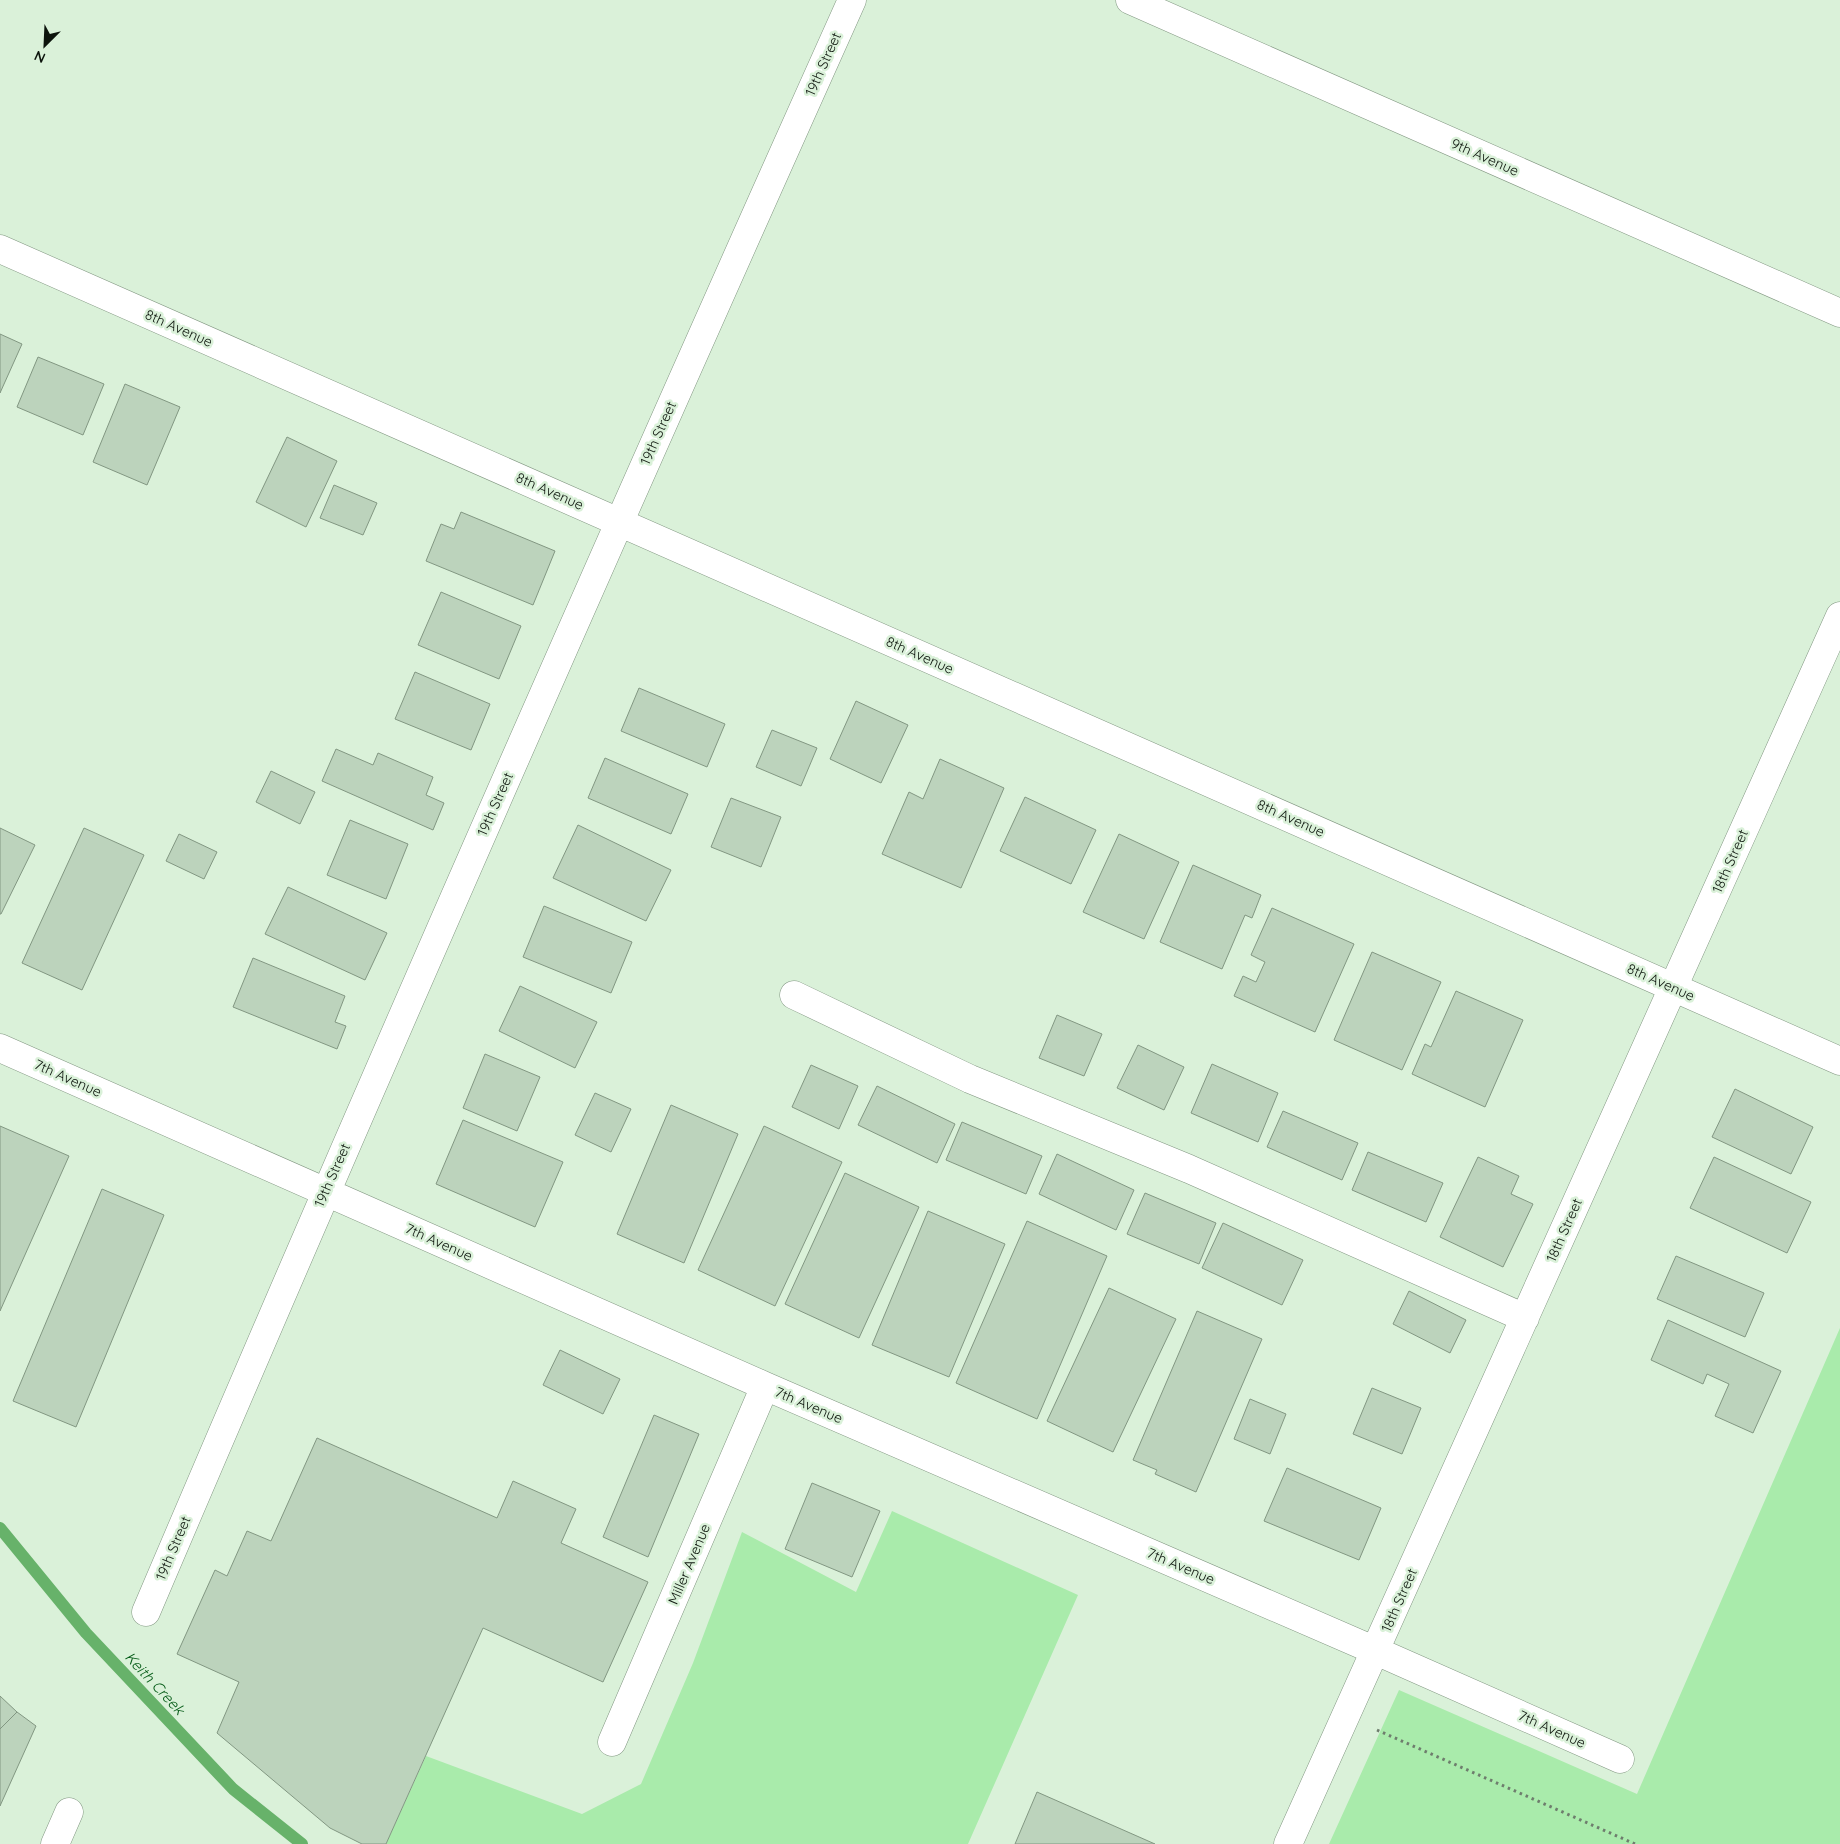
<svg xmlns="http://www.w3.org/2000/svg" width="1840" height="1844" viewBox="0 0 1840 1844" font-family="Quicksand,sans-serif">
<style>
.green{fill:#a9ebab}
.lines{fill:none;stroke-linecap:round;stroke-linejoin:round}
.stream{stroke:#67b26a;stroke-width:12}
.building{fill:#bcd3bc;stroke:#829782}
.minor-casing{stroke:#829782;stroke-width:29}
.path{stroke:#6e7d6d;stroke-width:3;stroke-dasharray:2.5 4;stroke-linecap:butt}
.minor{stroke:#fff;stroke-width:28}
.labels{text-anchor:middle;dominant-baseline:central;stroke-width:5;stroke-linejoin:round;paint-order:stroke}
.street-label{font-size:14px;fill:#0d150d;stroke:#daf1d9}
.water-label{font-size:15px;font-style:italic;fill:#055b17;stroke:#daf1d9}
</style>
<rect width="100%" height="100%" fill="#daf1d9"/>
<path class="green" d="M1840,1328V1844H1329L1399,1690L1637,1794Z
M892,1511L1078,1595L968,1844H386L426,1756L582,1814L641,1784L693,1663L742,1532L856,1592Z"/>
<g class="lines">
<path class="stream" d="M0,1528L86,1633L233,1789L302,1844"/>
</g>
<path class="building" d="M0,334L22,344L0,393Z
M38,357L104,384L83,435L17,407Z
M125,384L180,407L147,485L93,462Z
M287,437L337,461L306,527L256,502Z
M334,485L377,503L363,535L320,518Z
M461,512L555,551L533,605L426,561L441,524L454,529Z
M441,592L521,626L499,679L418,645Z
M415,672L490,704L471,750L395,719Z
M639,688L725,724L707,767L621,731Z
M856,701L908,725L881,783L830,759Z
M772,730L817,748L801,786L756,767Z
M336,749L373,765L378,753L433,777L426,795L444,803L433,830L322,781Z
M605,758L688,794L671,834L588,798Z
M940,759L1004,788L961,888L882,854L909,792L923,799Z
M271,771L315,792L300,824L256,802Z
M1025,797L1096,830L1071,884L1000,851Z
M731,798L781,817L761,867L711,847Z
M350,820L408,844L386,899L327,875Z
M578,825L671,870L646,921L553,878Z
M0,828L35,845L1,914H0Z
M84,828L144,855L82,990L22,963Z
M179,834L217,852L204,879L166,861Z
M1119,834L1179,862L1144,939L1083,912Z
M1193,865L1261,895L1252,918L1245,915L1222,969L1160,942Z
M288,887L387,933L365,980L265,934Z
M544,906L632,942L611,993L523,957Z
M1272,908L1354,944L1315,1032L1234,996L1243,976L1256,982L1265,962L1251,955Z
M1372,952L1441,982L1402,1070L1334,1040Z
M253,958L345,996L335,1022L346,1026L337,1049L233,1007Z
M520,986L597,1022L575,1068L499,1031Z
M1456,991L1523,1020L1485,1107L1412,1074L1425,1044L1431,1047Z
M1057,1015L1102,1034L1084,1076L1039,1058Z
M1138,1045L1184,1067L1164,1110L1117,1088Z
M485,1054L540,1077L517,1131L463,1108Z
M1212,1064L1278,1093L1258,1142L1191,1113Z
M811,1065L858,1086L839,1129L792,1107Z
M877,1086L955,1124L937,1163L858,1125Z
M1735,1089L1813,1127L1791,1174L1712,1137Z
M595,1093L631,1109L611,1152L575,1135Z
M671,1105L738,1134L684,1263L617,1234Z
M1283,1111L1358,1143L1342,1180L1267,1147Z
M463,1120L563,1162L535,1227L436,1184Z
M962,1122L1042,1156L1026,1194L946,1160Z
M0,1126L69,1156L0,1311Z
M764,1126L842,1162L775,1306L698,1270Z
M1368,1152L1443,1183L1426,1222L1352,1190Z
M1057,1154L1134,1190L1116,1230L1039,1194Z
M1478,1157L1519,1176L1511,1194L1533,1204L1503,1267L1440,1237Z
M1714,1157L1811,1202L1787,1253L1690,1208Z
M845,1173L919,1207L859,1338L785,1304Z
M102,1189L164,1215L76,1427L13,1401Z
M1145,1193L1216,1223L1199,1264L1127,1234Z
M928,1211L1005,1244L949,1377L872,1345Z
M1027,1221L1107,1256L1037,1419L956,1383Z
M1223,1223L1303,1260L1282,1305L1202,1268Z
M1676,1256L1764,1293L1745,1337L1657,1299Z
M1109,1288L1176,1319L1113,1452L1047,1421Z
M1409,1291L1466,1320L1450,1353L1393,1324Z
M1197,1311L1262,1339L1196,1492L1155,1474L1157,1470L1133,1460Z
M1668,1320L1781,1371L1753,1433L1715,1416L1729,1384L1707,1374L1703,1384L1651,1360Z
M560,1350L620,1379L603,1414L543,1385Z
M1372,1388L1421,1408L1402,1454L1353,1434Z
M1250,1399L1286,1414L1270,1454L1234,1439Z
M654,1415L699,1434L648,1557L603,1537Z
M317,1438L497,1518L513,1481L576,1509L561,1543L648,1582L603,1682L483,1628L386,1844H362L330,1828L217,1733L239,1682L177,1654L215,1570L227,1576L247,1531L271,1541Z
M1287,1468L1381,1508L1359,1560L1264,1521Z
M812,1483L880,1511L852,1577L785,1549Z
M0,1696L17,1712L0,1729Z
M17,1712L36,1726L0,1806V1729Z
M1037,1792L1155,1844H1015Z"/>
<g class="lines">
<defs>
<path id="minor" d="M1130,0L1840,313
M0,249L1840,1061
M794,995L970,1079L1189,1169L1525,1318
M0,1048L765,1386L1376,1651L1620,1759
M146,1612C376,1072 612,535 852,0
M612,1742L765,1386
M55,1844L69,1812
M1288,1844L1840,616"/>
</defs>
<use href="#minor" class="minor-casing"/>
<path class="path" d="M1377,1730L1635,1844"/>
<use href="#minor" class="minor"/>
</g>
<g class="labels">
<g class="street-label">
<text transform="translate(823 64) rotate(-66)">19th Street</text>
<text transform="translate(1485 157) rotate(24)">9th Avenue</text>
<text transform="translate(179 328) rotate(24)">8th Avenue</text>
<text transform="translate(658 433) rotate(-66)">19th Street</text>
<text transform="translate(550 491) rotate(24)">8th Avenue</text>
<text transform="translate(920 655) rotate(24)">8th Avenue</text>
<text transform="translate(495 804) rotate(-66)">19th Street</text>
<text transform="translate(1291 818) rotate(24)">8th Avenue</text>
<text transform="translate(1730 861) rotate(-66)">18th Street</text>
<text transform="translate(1661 982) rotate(24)">8th Avenue</text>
<text transform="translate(68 1078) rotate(24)">7th Avenue</text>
<text transform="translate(332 1175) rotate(-66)">19th Street</text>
<text transform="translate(1564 1230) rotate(-66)">18th Street</text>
<text transform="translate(439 1242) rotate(24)">7th Avenue</text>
<text transform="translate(809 1405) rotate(23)">7th Avenue</text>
<text transform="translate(173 1548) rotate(-67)">19th Street</text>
<text transform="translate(689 1564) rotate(-67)">Miller Avenue</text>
<text transform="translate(1181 1566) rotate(23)">7th Avenue</text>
<text transform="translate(1399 1600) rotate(-66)">18th Street</text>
<text transform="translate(1552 1729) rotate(24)">7th Avenue</text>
</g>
<g class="water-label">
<text transform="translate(155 1683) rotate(47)">Keith Creek</text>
</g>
</g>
<g transform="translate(45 45) rotate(204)" stroke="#daf1d9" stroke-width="4" paint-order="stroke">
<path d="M0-4L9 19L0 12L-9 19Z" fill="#0d150d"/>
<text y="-8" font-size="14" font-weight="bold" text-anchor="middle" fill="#0d150d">N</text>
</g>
</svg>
